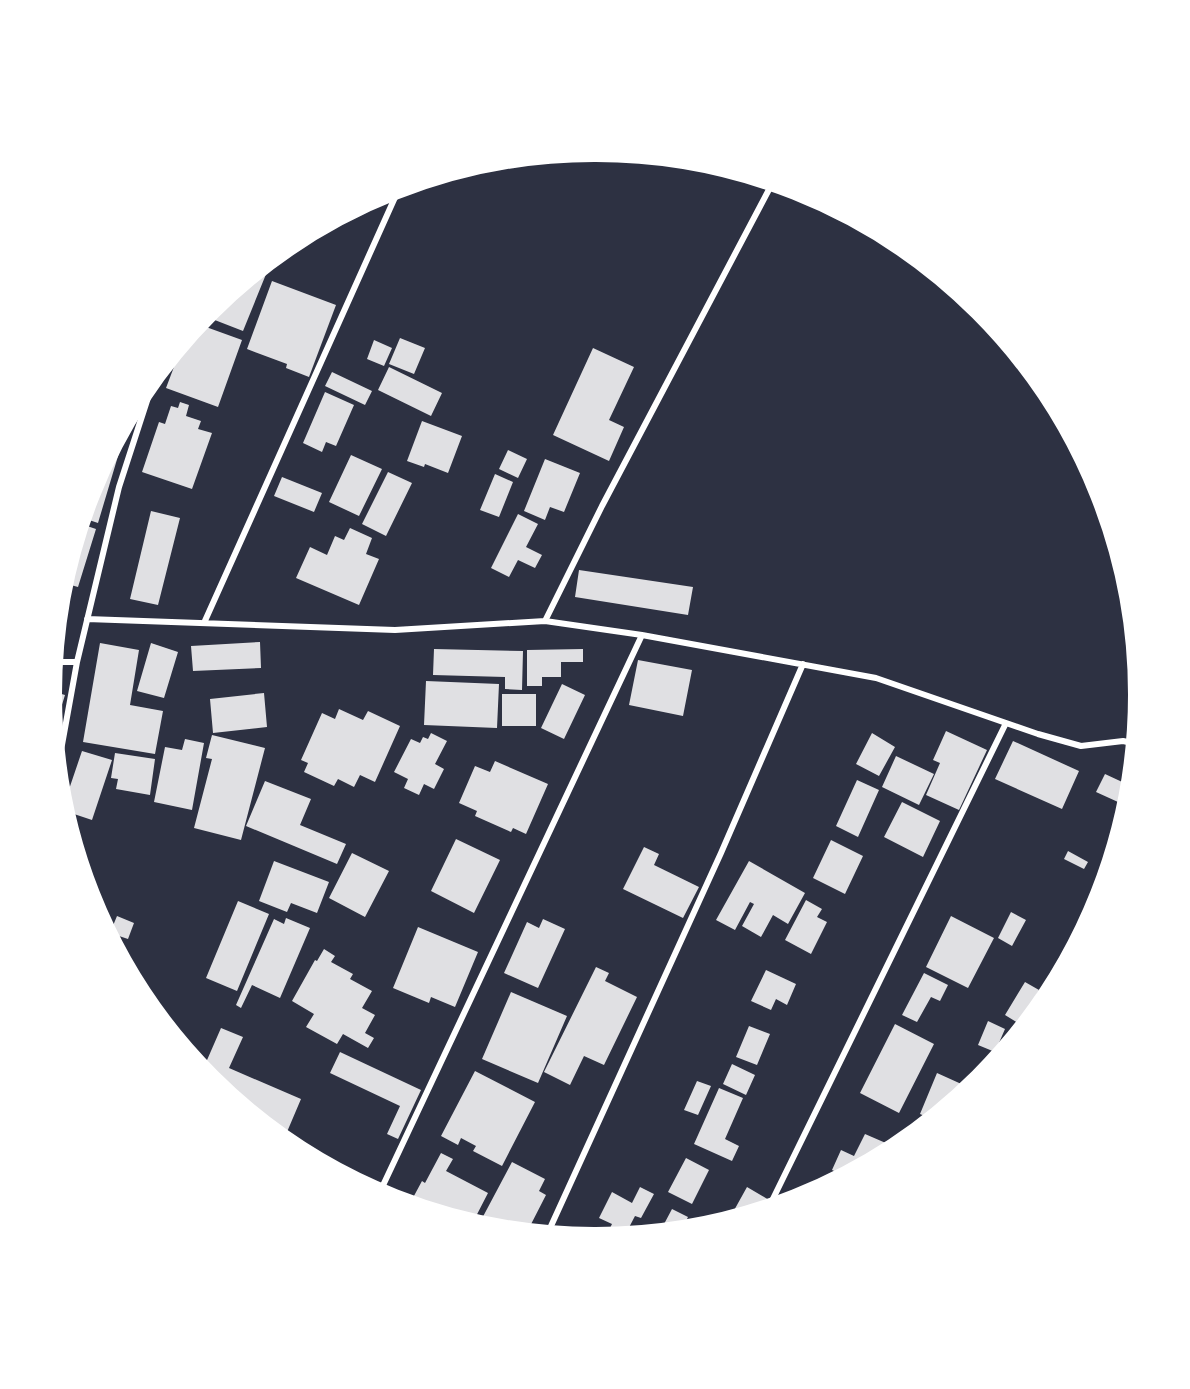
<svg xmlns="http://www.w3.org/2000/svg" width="1190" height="1389" viewBox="0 0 1190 1389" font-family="Signika,sans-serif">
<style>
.building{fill:#e0e0e3}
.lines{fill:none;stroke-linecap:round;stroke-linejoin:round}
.minor{stroke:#fff;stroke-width:6}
.rim{fill:none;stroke:#fff;stroke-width:8}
</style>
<rect width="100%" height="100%" fill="#2d3142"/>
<path class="building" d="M271,256L273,257L243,331L207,317L212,304Z
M272,281L336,305L309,377L286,368L287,364L247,349Z
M195,323L242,340L218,407L166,388L186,335Z
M400,338L425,348L414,374L389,364Z
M374,340L392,348L384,366L367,359Z
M593,348L634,367L609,420L624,427L609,461L553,435Z
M389,367L442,393L431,416L378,390Z
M332,372L372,391L365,405L325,386Z
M140,390L130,424L124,421Z
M325,392L354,405L336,446L326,442L322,452L303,443Z
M180,402L189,405L186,416L201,421L198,429L212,433L192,489L142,472L159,422L165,424L171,406L178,408Z
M422,421L462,436L448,473L425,464L424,467L407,461Z
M122,425L127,426L98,523L80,517L90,485Z
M508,450L527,459L518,478L499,469Z
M351,455L382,469L359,516L329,502Z
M545,459L580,473L564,512L550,507L545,520L524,511Z
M388,472L412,483L386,536L362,524Z
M495,474L513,482L499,517L480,510Z
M282,477L322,493L314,512L274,496Z
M151,511L180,518L158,605L130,599Z
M518,514L538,524L526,547L542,555L535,568L518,560L509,577L491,568Z
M78,523L96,529L78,587L60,582Z
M350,528L372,538L366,554L379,559L359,605L296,578L310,547L327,555L335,536L344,540Z
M579,570L693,587L688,615L575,597Z
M57,603L69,607L57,641L53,640Z
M260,642L261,668L193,671L191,646Z
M100,643L139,650L130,705L163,711L155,754L83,742Z
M151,643L178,652L164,698L137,691Z
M434,649L523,651L522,690L505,689V677L433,675Z
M583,649V662H561V677H542V686H527V650Z
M638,660L692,670L683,716L629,705Z
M426,681L499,684L497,728L424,725Z
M562,684L585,695L564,739L541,728Z
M48,690L65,695L52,737L48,695Z
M264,693L267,727L213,733L210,699Z
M502,694H536V726H502Z
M339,709L363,720L368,711L400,726L375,782L360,775L354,787L338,779L334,786L304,772L308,763L301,760L322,713L335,719Z
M946,731L987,750L959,810L926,795L940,763L933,760Z
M431,733L447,741L435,764L444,769L434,789L424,784L419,795L404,788L408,779L394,772L411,739L420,743L423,737L428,739Z
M872,733L895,747L879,776L856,764Z
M212,735L265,748L241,840L194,828L212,759L206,758Z
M185,739L204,743L192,810L154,802L165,747L182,750Z
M1013,741L1079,771L1062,809L995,779Z
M82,751L112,760L92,820L62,810Z
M115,753L155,759L150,795L116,789L118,779L111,778Z
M896,756L934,774L919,805L882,787Z
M495,761L548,784L526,834L513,828L511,832L475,816L477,811L459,803L475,766L490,772Z
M1105,774L1133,787L1129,807L1096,792Z
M857,780L879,790L858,837L836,826Z
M265,781L311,799L300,825L346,844L337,864L246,826Z
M902,802L940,821L923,857L884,837Z
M456,839L500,860L474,913L431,891Z
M831,840L863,856L845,894L813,878Z
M644,847L659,854L654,865L699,887L683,918L623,889Z
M1068,851L1088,862L1084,869L1064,859Z
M1115,851L1100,904L1089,926L1084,924L1091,909L1087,906Z
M352,853L389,871L365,917L329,898Z
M274,861L329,882L317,913L291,903L287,912L259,901Z
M749,861L805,893L788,924L773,915L761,937L742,926L754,904L750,902L735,930L716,920Z
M806,900L822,909L817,917L827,922L811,954L785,940Z
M238,901L269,914L237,991L206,978Z
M1011,912L1026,920L1012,946L998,938Z
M117,916L134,923L128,939L110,933Z
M951,916L994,938L968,988L926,967Z
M286,918L310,928L280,998L252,985L241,1008L236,1005L274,919L284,924Z
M543,919L565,929L538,988L504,973L527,922L539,928Z
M1078,925L1086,930L1059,981L1049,976Z
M418,927L478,952L455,1007L431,997L429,1003L393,988Z
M324,949L335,956L331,962L353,974L350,979L372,991L362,1008L375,1015L365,1033L374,1038L368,1048L343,1034L337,1044L306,1027L314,1014L292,1001L315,960L317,961Z
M596,967L609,973L605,981L637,997L604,1065L584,1056L570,1085L544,1072Z
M766,970L796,984L787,1005L776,999L771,1010L751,1001Z
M924,973L948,985L940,1001L931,997L917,1022L902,1015Z
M1025,982L1039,990L1032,1002L1042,1008L1026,1028L1005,1015Z
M511,992L567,1016L538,1083L482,1059Z
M988,1021L1005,1029L995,1052L978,1045Z
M895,1024L934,1044L899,1113L860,1093Z
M749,1026L770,1034L757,1065L736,1057Z
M221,1028L243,1037L229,1068L301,1099L284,1139L273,1135L208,1081L192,1062L204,1067Z
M340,1052L421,1090L398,1139L387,1134L400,1106L330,1073Z
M992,1055L1000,1059L978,1085Z
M732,1064L755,1075L746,1095L723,1084Z
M475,1071L535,1102L502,1166L473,1151L476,1146L461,1138L458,1145L441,1136Z
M937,1073L968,1087L964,1096L934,1120L920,1114Z
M697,1081L711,1086L698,1115L684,1110Z
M719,1088L743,1098L725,1139L739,1146L732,1161L694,1144Z
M865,1134L895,1147L892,1153L847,1177L832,1170L841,1150L854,1156Z
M441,1153L453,1159L446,1171L488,1193L471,1226L408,1207L422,1181L425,1183Z
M686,1158L709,1170L692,1204L668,1192Z
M512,1162L545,1179L539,1191L546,1195L526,1234L518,1230L516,1234L488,1231L478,1226Z
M640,1187L654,1194L641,1218L635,1216L624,1237L609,1230L612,1224L599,1218L612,1192L632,1203Z
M747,1187L769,1200L762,1213L727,1223Z
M672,1209L688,1217L680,1233L654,1236L660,1224L663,1226Z"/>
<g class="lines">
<path class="minor" d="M87,619L395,630L545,621L642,635L876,678L1038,734L1081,746L1123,741L1137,744
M545,621L602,506L774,180
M204,623L401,184
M51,662H77
M56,778L77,662L119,487L157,370
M378,1196L642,635
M767,1211L1006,723
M546,1237L721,853L803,664"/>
</g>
<path d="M0 0H1190V1389H0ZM594 158H596A536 536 0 0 1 1132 694V695A536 536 0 0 1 596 1231H594A536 536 0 0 1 58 695V694A536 536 0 0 1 594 158Z" fill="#fff" fill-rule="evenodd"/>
<path class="rim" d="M594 158H596A536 536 0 0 1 1132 694V695A536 536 0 0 1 596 1231H594A536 536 0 0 1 58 695V694A536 536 0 0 1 594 158Z"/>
</svg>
